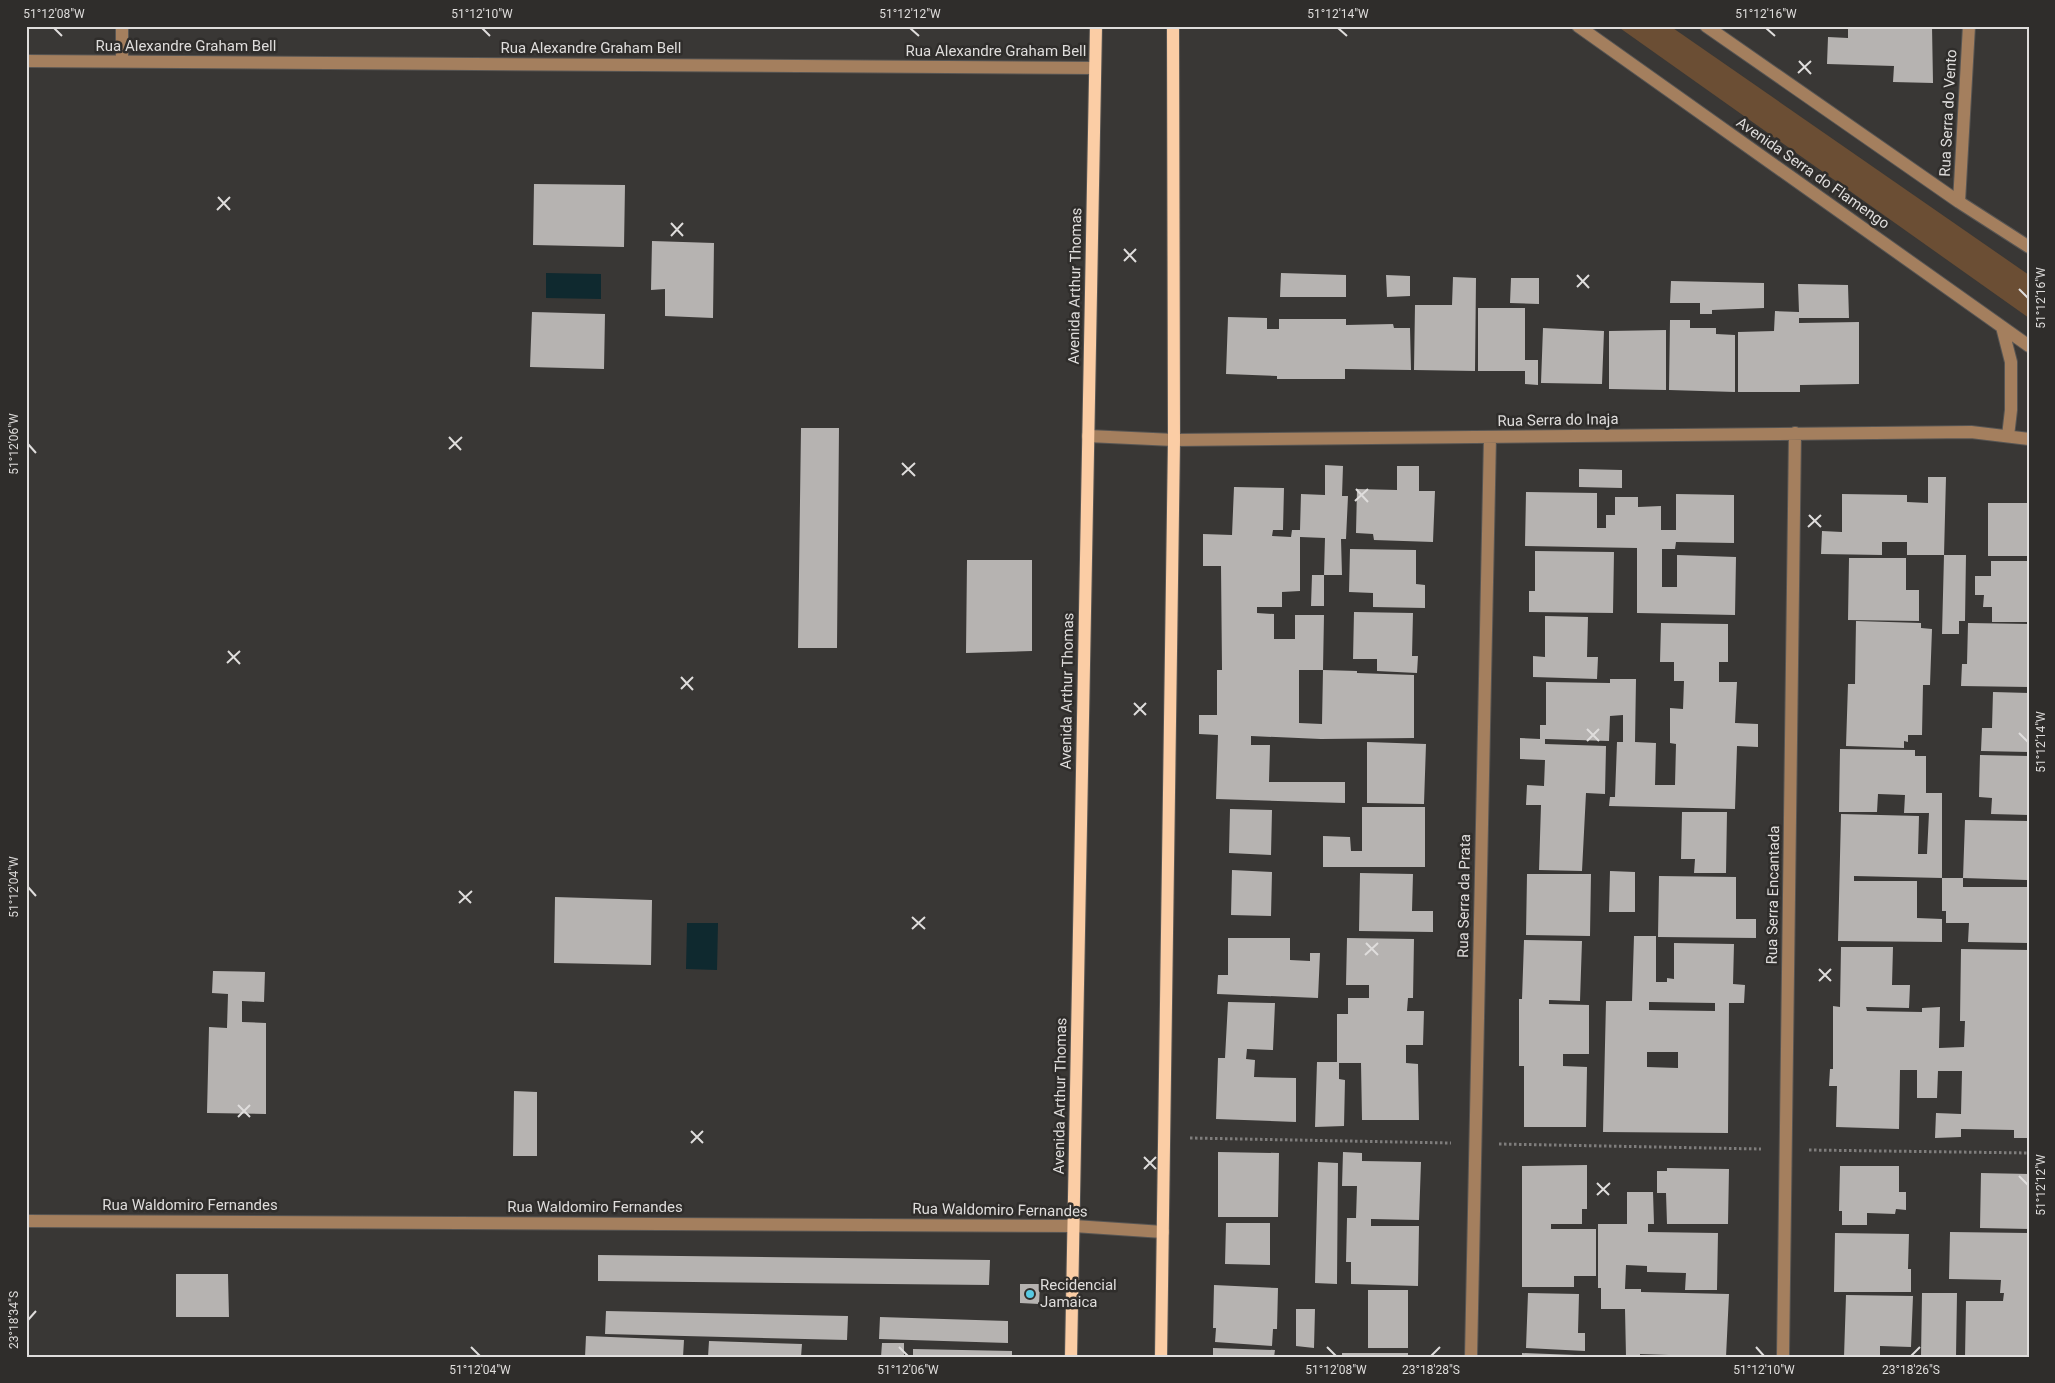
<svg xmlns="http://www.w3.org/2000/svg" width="2055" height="1383" viewBox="0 0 2055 1383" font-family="Roboto,sans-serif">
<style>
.green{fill:#6b4e34}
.water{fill:#0f292f}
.building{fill:#b6b3b1;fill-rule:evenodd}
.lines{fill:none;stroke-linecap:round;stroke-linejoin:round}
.minor-casing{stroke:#575553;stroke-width:14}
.major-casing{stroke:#575553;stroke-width:14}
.path{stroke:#7f7d7c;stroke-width:3;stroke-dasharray:2.5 2.5;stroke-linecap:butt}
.minor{stroke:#a47f5e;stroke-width:12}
.major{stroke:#fbcda5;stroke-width:12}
.ticks{fill:none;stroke:#dfdddc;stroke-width:2}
.poi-dot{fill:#57c9e2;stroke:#2f2d2b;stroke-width:2}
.labels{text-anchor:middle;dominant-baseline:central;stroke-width:5;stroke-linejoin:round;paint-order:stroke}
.street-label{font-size:15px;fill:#dfdddc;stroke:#2f2d2b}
.poi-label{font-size:15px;fill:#dfdddc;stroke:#2f2d2b;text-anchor:start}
.neatline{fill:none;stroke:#dfdddc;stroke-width:2}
.ticks-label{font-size:12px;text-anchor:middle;fill:#dfdddc}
</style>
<rect width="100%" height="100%" fill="#393735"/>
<path class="green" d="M1617,26H1670L2029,275V318Z"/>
<path class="water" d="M546,273L601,274V299L546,298Z
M687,923H718L717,970L686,969Z"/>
<path class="building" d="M1848,26H1932L1933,83L1893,82L1894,66L1827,64L1828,37L1848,38Z
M534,184L625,185L624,247L533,245Z
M652,241L714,243L713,318L665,316V289L651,290Z
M1281,273L1346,275V297H1280Z
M1386,275L1410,276V296L1387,297Z
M1453,277L1476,278L1475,371L1414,370L1415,305H1452Z
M1511,278H1539V304L1510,303Z
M1671,281L1764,283V308L1712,310V314H1700V303H1670Z
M1798,284L1848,285L1849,318H1799V323L1859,322V384L1800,385V392H1738V332L1774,331L1775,311L1799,312Z
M1478,308H1525V360H1538V385L1525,384V371H1478Z
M532,312L605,314L604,369L530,367Z
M1228,317L1267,318V329H1279V319H1346V325L1393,324L1394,328H1410L1411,370L1345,369V379H1277V376L1226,374Z
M1670,320H1690V328H1716V334L1735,335V392L1669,390Z
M1543,328L1604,331L1602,384L1541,383Z
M1666,330V390L1609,389V331Z
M801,428H839L837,648H798Z
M1325,465L1343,466L1342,496H1348L1346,539H1341L1342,575H1324V606H1311L1312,575H1324L1325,538L1300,537V591L1282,592V607H1257V613L1274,614V639H1295V615H1324L1323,670H1299V723L1322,724L1323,670L1357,671V673L1414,675V738L1321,739L1251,736V745H1270L1269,782H1345V803L1216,799L1218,735L1199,734V715H1217V670H1222L1221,566H1203V534L1232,535L1234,487L1284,488L1283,530H1273L1272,536L1291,537L1292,530H1300L1301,494L1325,495Z
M1397,466H1419V491H1435L1433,542L1374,540L1373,534L1356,533L1357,489L1397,490Z
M1579,469L1622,470V488L1579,487Z
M1928,477H1946L1944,555H1907V542H1882V555L1821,554L1822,531L1842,532V494L1907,495V502L1928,503Z
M1526,492L1597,493V528H1606V515H1615V497H1638V507L1661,506V530H1676V494L1734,495V543L1676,542L1675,549H1662V587H1677V555L1736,557L1735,615L1637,613V548L1525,546Z
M1988,503H2029V556H1988Z
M1350,549L1416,550V584L1425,585V608L1373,607V593L1349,592Z
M1535,551L1614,552L1613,613L1529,612V591H1535Z
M1944,555H1966L1965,621H1959V634H1942Z
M1849,558H1906V590H1919V621L1848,620Z
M967,560H1032V651L966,653Z
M1991,561H2029V622H1992V607H1983L1984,595H1975V576H1991Z
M1354,612L1413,613L1412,656H1418L1417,673L1377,671V659H1353Z
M1545,616L1588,617L1587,657H1598L1597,679L1533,677V656L1545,657Z
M1856,621L1921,623V628L1932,629L1930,685H1923L1922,735H1908V742L1904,741V748L1846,746L1848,684H1855Z
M1661,623L1728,624V662H1719V682H1737L1735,723L1758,724V747L1737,746L1735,809L1609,806L1610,797H1615L1617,742H1623V715L1610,716L1609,741L1545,739V744L1606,746L1605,794L1586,793L1582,871L1539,870L1541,805H1526L1527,785L1544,786L1545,760L1520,759V738L1540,739V725H1546V682L1610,683V679H1636L1635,742L1656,743L1655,785H1675L1676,744L1670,743V708L1683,709L1684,681H1674V662H1660Z
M1968,623L2029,624V687L1961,686L1962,664H1967Z
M1993,692L2029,693V752L1981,751L1982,728H1992Z
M1367,742L1426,744L1424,804L1367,803Z
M1840,749L1915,750V756H1926V793H1942V878L1854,876V881H1917V918L1942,919V942L1838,941L1841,814L1919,816L1918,854H1927L1929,813H1904L1905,795L1878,794L1877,812H1839Z
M1980,755L2029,756V815L1991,814L1992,798L1979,797Z
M1362,807H1425V867H1323V836L1350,837L1351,851H1362Z
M1230,809L1272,810L1271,855L1229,853Z
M1682,812H1727L1726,873H1694L1695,859H1681Z
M1965,820L2029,821V943L1968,942L1969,923H1946V911H1942V878H1963V887H2027V880L1963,878Z
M1232,870L1272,872L1271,916L1231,915Z
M1610,871L1635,872V912H1609Z
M1360,873L1413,874L1412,911H1433V932L1359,931Z
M1527,874H1591L1590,936L1526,935Z
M1659,876L1736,877V919H1756V938L1658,937Z
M555,897L652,900L651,965L554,963Z
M1634,936H1656V982H1667V978L1674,979V943L1734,944L1733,984L1745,985L1744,1003H1729L1728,1133L1603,1132L1606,1001H1632ZM1649,1002L1715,1003V1011L1649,1010ZM1647,1052H1678V1068L1647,1067Z
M1228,938H1290V960L1310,961V953H1320L1318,998L1217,994L1218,975H1228Z
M1347,938L1414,939L1413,998H1408L1407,1011H1424L1423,1045H1406V1063L1418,1064L1419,1120H1362L1361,1063H1339V1079L1345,1080L1344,1126L1315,1127L1317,1062H1337V1014H1348V998H1369V985H1346Z
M1524,940L1582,941L1580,1001L1549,1000V1004L1589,1005V1054H1563V1066L1587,1067L1586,1127H1524V1066H1519V999H1522Z
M1841,947H1893L1892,985H1910L1909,1008L1866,1007L1867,1011L1922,1012V1008L1940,1007L1939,1048L1964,1047L1965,1021H1960L1961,949L2029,950V1138H2014V1130L1961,1129V1137L1935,1138L1936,1113L1961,1114L1962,1071H1938L1937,1098H1917V1070H1900L1899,1129L1836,1127L1837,1086H1829L1830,1069H1833V1006L1840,1007Z
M213,971L265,972L264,1002L242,1001V1022L266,1023V1114L207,1113L209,1027L227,1028L228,994L212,993Z
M1228,1002L1275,1003L1273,1050L1247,1049L1246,1059L1255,1060L1254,1077L1296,1078V1122L1216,1119L1218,1058H1225Z
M514,1091L537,1092V1156H513Z
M1218,1152L1279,1153L1278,1217H1218Z
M1343,1152L1362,1153V1161L1421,1162L1419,1220L1371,1219V1226H1419L1418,1286L1351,1284V1262H1346L1347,1218H1356L1357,1186H1342Z
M1318,1162L1338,1163L1337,1284L1315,1283Z
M1587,1165V1209H1582V1224H1551V1229H1596V1276H1574V1287H1522V1166Z
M1840,1166H1899V1192H1906V1210L1896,1209L1895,1214L1867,1213V1225H1842V1211H1839Z
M1667,1168L1729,1169L1728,1224H1667L1666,1193H1657V1171H1667Z
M1981,1173L2029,1174V1229L1980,1228Z
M1627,1192H1653L1654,1224H1648V1232L1718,1233L1717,1290H1685L1686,1273L1647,1272V1266L1626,1265L1625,1289H1641V1292L1729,1294L1726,1357L1640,1354V1357H1626L1625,1309H1601V1288H1598V1224H1627Z
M1226,1223H1270V1265L1225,1264Z
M1950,1232L2028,1233L2029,1357H1965L1966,1301H2003L2004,1293H2000L2001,1280L1949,1279Z
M1835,1233L1909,1234L1908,1269H1911V1292H1834Z
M598,1255L990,1260L989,1285L598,1281Z
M176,1274H228L229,1317H176Z
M1020,1284H1040L1039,1304L1020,1303Z
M1214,1285L1278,1288L1277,1329H1273L1272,1346L1215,1342L1216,1328H1213Z
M1368,1290H1408V1348H1368Z
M1528,1293L1579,1294L1578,1333H1585V1351L1526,1348Z
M1922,1293H1957L1956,1357H1921Z
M1846,1295L1913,1296L1911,1347L1880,1346V1356L1844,1357Z
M1296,1309H1315L1314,1348L1296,1346Z
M606,1311L848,1316L847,1340L605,1334Z
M880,1317L1008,1321V1343L879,1339Z
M586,1336L684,1340L683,1357H585Z
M709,1341L802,1344L801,1357H708Z
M882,1343H904V1357H881Z
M1213,1348L1275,1350L1274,1357H1213Z
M913,1349L1012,1351V1357H913Z
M1342,1353H1408V1357H1342Z
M1522,1353L1575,1355V1357H1522Z"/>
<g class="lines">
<defs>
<path id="minor" d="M122,26V61
M1578,26L2029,346
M1706,26L1959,202L2029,247
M26,61L1095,68
M1959,202L1969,26
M2002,327L2011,362V410L2008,436
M1088,436L1174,440L1971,432L2029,439
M26,1221L1074,1226L1163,1232
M1471,1357L1490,437
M1783,1357L1795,433"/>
<path id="major" d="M1071,1357L1096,26
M1161,1357L1174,440L1173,26"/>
</defs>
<use href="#minor" class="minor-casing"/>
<use href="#major" class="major-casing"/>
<path class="path" d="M1190,1138L1451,1143
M1499,1144L1761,1149
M1809,1150L2029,1153"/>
<use href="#minor" class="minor"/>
<use href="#major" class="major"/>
</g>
<path class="ticks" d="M54,28L62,36M482,28L490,36M910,28L919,36M1338,28L1347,36M1766,28L1775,36M1799,61L1811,74M1798,73L1811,61M218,197L230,210M217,210L230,197M671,223L683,236M671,236L683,223M1124,249L1136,262M1124,261L1136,249M1577,275L1589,288M1577,287L1589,275M2019,289L2028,298M449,437L461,450M28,444L36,453M449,449L462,437M902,463L915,476M902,475L915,463M1356,489L1368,502M1355,501L1368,489M1809,515L1821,527M1808,527L1821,515M228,651L240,664M227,663L240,651M681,677L693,690M681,689L693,677M1134,703L1146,715M1134,715L1146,703M1587,729L1599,741M2019,733L2028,742M1587,741L1599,729M28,887L36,896M459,891L471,903M459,903L472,891M912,917L925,929M912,929L925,917M1366,943L1378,955M1365,955L1378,943M1819,969L1831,981M1819,981L1831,969M238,1105L250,1117M238,1117L250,1105M691,1131L703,1143M691,1143L703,1131M1144,1157L1156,1169M1144,1169L1156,1157M2019,1176L2028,1185M1597,1183L1609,1195M1597,1195L1610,1183M28,1320L36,1311M471,1347L480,1356M899,1347L908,1356M1327,1347L1336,1356M1756,1347L1764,1356M1431,1356L1440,1347M1911,1356L1920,1347"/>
<circle class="poi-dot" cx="1030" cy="1294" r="5"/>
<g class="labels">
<g class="street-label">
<text x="186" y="46">Rua Alexandre Graham Bell</text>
<text x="591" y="48">Rua Alexandre Graham Bell</text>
<text x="996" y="51">Rua Alexandre Graham Bell</text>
<text transform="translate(1948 113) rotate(-87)">Rua Serra do Vento</text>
<text transform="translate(1813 173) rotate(35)">Avenida Serra do Flamengo</text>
<text transform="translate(1075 286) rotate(-89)">Avenida Arthur Thomas</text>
<text transform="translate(1558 420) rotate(-1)">Rua Serra do Inaja</text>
<text transform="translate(1067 691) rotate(-89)">Avenida Arthur Thomas</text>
<text transform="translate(1773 895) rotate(-89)">Rua Serra Encantada</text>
<text transform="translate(1464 896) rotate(-89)">Rua Serra da Prata</text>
<text transform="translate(1060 1096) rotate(-89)">Avenida Arthur Thomas</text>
<text x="190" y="1205">Rua Waldomiro Fernandes</text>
<text x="595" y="1207">Rua Waldomiro Fernandes</text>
<text transform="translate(1000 1210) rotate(1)">Rua Waldomiro Fernandes</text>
</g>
<g class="poi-label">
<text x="1040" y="1285">Recidencial<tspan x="1040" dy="17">Jamaica</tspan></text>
</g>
</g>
<rect width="2055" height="1383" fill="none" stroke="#2f2d2b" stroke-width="55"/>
<rect x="28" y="28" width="2000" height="1328" class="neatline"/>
<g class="ticks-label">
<text x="54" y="18">51°12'08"W</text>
<text x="482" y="18">51°12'10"W</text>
<text x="910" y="18">51°12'12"W</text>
<text x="1338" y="18">51°12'14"W</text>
<text x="1766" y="18">51°12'16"W</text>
<text transform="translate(2041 298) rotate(-90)" y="4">51°12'16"W</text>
<text transform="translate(14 444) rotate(-90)" y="4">51°12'06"W</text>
<text transform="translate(2041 742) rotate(-90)" y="4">51°12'14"W</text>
<text transform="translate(14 887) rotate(-90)" y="4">51°12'04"W</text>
<text transform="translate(2041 1185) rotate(-90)" y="4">51°12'12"W</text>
<text transform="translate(14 1320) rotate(-90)" y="4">23°18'34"S</text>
<text x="480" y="1374">51°12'04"W</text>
<text x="908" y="1374">51°12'06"W</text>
<text x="1336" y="1374">51°12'08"W</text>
<text x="1431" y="1374">23°18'28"S</text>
<text x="1764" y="1374">51°12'10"W</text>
<text x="1911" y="1374">23°18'26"S</text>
</g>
</svg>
